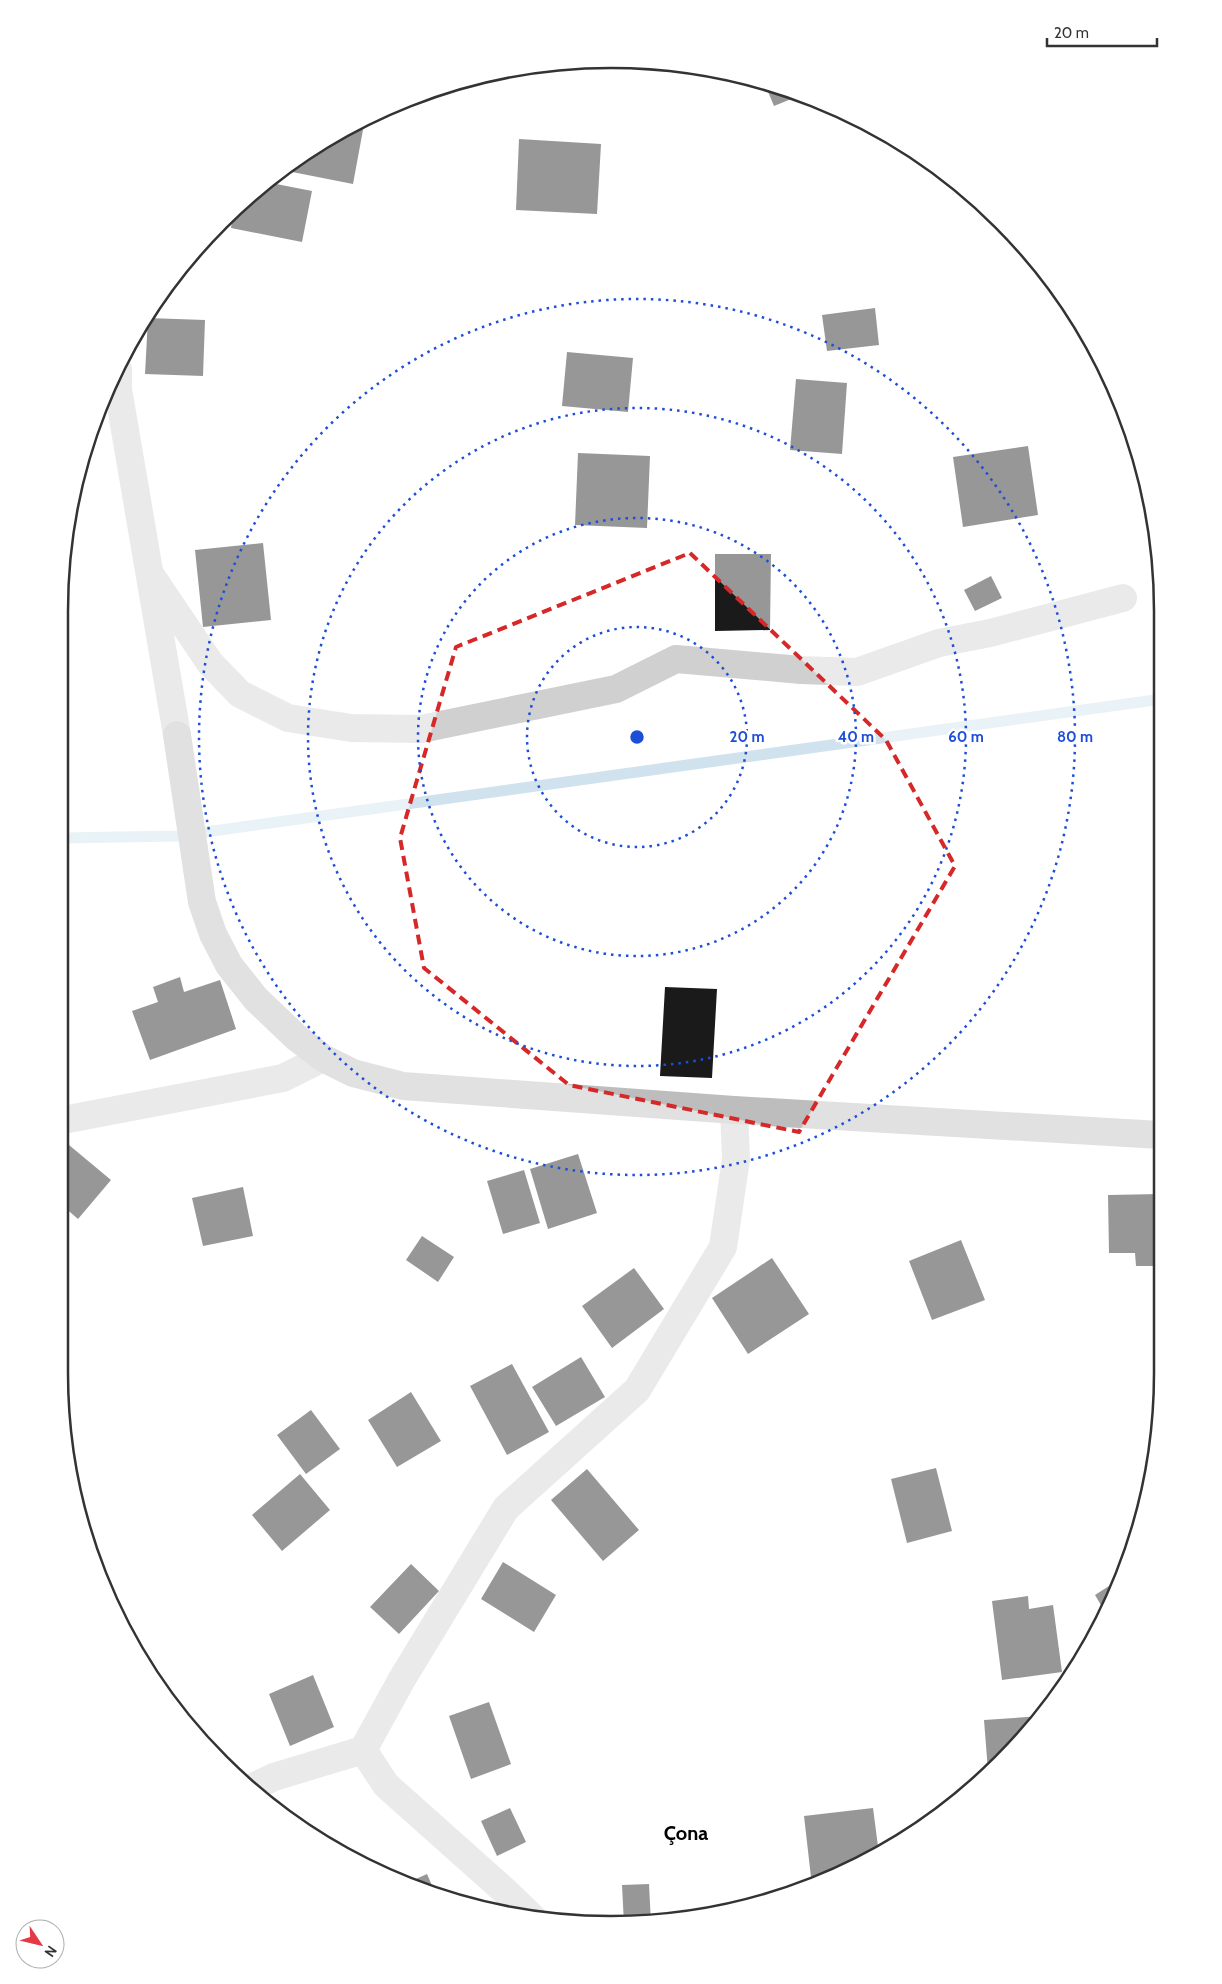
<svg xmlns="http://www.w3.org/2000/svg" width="1222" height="1984" viewBox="0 0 1222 1984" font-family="Cabin,sans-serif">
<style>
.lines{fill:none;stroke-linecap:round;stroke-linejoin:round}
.stream{stroke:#cfe2ee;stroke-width:11}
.building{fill:#1a1a1a}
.street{stroke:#d0d0d0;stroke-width:28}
.secondary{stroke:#bdbdbd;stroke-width:28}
.marked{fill:none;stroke:#d62828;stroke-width:4;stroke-dasharray:10 6;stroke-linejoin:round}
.ring{fill:none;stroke:#1d4ed8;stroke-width:2.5;stroke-dasharray:2.5 5}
.labels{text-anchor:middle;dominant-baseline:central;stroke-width:5;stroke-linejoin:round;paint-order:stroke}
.quarter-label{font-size:20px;font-weight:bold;fill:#000;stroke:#fff}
.rim{fill:none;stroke:#333;stroke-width:2.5}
.centre{fill:#1d4ed8;stroke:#fff;stroke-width:2.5}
.ring-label{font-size:15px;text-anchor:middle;font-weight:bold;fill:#1d4ed8;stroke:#fff;stroke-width:5;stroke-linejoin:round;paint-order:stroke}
</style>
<rect width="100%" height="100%" fill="#fff"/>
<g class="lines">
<path class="stream" d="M63,838L177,836L1162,699"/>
</g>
<path class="building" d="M764,82L799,95H801L774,106Z
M365,119L353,184L282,170L335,133Z
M519,139L601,144L597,214L516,210Z
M266,182L312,191L302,242L231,228L234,209L247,196Z
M875,308L879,345L827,351L822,315Z
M148,318L205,320L203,376L145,374Z
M567,352L633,358L628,412L562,406Z
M796,379L847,383L842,454L790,450Z
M1028,446L1038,515L963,527L953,457Z
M578,453L650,456L647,528L575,525Z
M263,543L271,620L203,627L195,550Z
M715,554H771L770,630L715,631Z
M991,576L1002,598L975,611L964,590Z
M180,977L184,992L220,980L236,1029L150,1060L132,1011L158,1002L153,987Z
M665,987L717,989L712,1078L660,1076Z
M69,1145L111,1180L78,1219L63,1206V1151Z
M578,1154L597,1213L548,1229L530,1169Z
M524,1170L540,1223L503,1234L487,1181Z
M243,1187L253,1236L203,1246L192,1198Z
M1160,1194L1159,1266H1136L1135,1253H1109L1108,1195Z
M422,1236L454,1257L438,1282L406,1260Z
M961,1240L985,1300L932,1320L909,1261Z
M772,1258L809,1314L748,1354L712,1298Z
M634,1268L664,1309L612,1348L582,1306Z
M581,1357L605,1397L556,1426L532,1387Z
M512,1364L549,1432L507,1455L470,1386Z
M411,1392L441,1441L397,1467L368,1420Z
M311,1410L340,1449L306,1474L277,1435Z
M936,1468L952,1531L907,1543L891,1479Z
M587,1469L639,1530L603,1561L551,1500Z
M300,1474L330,1510L282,1551L252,1515Z
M503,1562L556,1595L534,1632L481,1599Z
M411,1564L439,1591L399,1634L370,1607Z
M1123,1577L1121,1584L1105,1612L1095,1595Z
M1028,1596L1029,1609L1053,1605L1062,1672L1002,1680L992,1601Z
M313,1675L334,1727L290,1746L269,1694Z
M489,1702L511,1764L471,1779L449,1716Z
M1042,1716L1039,1719L988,1771L984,1720Z
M510,1808L526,1842L497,1856L481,1821Z
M873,1808L879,1854L856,1868L812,1886L804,1816Z
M427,1874L437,1897L407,1883Z
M649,1884L651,1923L624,1924L622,1885Z"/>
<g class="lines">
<path class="street" d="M118,370V389L177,735
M150,574L210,663L240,694L288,718L351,728L421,729L616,689L676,659L801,670L857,672L939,643L990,633L1123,598
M63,1120L283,1078L323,1058
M251,1788L274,1777L363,1750
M532,1917L506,1892L386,1785L363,1750L402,1679L506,1508L637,1390L723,1247L736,1159L734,1110"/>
<path class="secondary" d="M177,735L202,902L213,934L229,965L256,999L297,1038L323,1058L353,1073L403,1086L734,1110L1160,1135"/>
</g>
<path d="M0 0H1222V1984H0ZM690,553L886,740L955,866L799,1132L569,1085L424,968L400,838L456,647Z" fill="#fff" fill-opacity=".55" fill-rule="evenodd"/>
<path class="marked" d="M690,553L886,740L955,866L799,1132L569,1085L424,968L400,838L456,647Z"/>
<g class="ring">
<circle cx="637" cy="737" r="110"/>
<circle cx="637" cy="737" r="219"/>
<circle cx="637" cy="737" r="329"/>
<circle cx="637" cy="737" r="438"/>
</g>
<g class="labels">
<g class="quarter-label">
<text x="686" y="1833">Çona</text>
</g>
</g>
<path d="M0 0H1222V1984H0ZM611 68H611A543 543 0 0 1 1154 611V1373A543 543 0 0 1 611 1916H611A543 543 0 0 1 68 1373V611A543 543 0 0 1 611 68Z" fill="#fff" fill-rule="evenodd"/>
<path class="rim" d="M611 68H611A543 543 0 0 1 1154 611V1373A543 543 0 0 1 611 1916H611A543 543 0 0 1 68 1373V611A543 543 0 0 1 611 68Z"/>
<circle cx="637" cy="737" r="8" class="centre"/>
<g class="ring-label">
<text x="747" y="742">20 m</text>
<text x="856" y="742">40 m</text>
<text x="966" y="742">60 m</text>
<text x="1075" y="742">80 m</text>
</g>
<g transform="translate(40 1944) rotate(125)"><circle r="24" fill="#ffffff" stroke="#adadad"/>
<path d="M0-4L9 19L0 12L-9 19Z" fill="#e63946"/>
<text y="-8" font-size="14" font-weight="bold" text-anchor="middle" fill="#333333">N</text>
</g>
<path d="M1047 38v8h110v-8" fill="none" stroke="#333333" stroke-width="2.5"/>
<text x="1054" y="38" font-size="15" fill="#333333" stroke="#ffffff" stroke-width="4" paint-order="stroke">20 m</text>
</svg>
